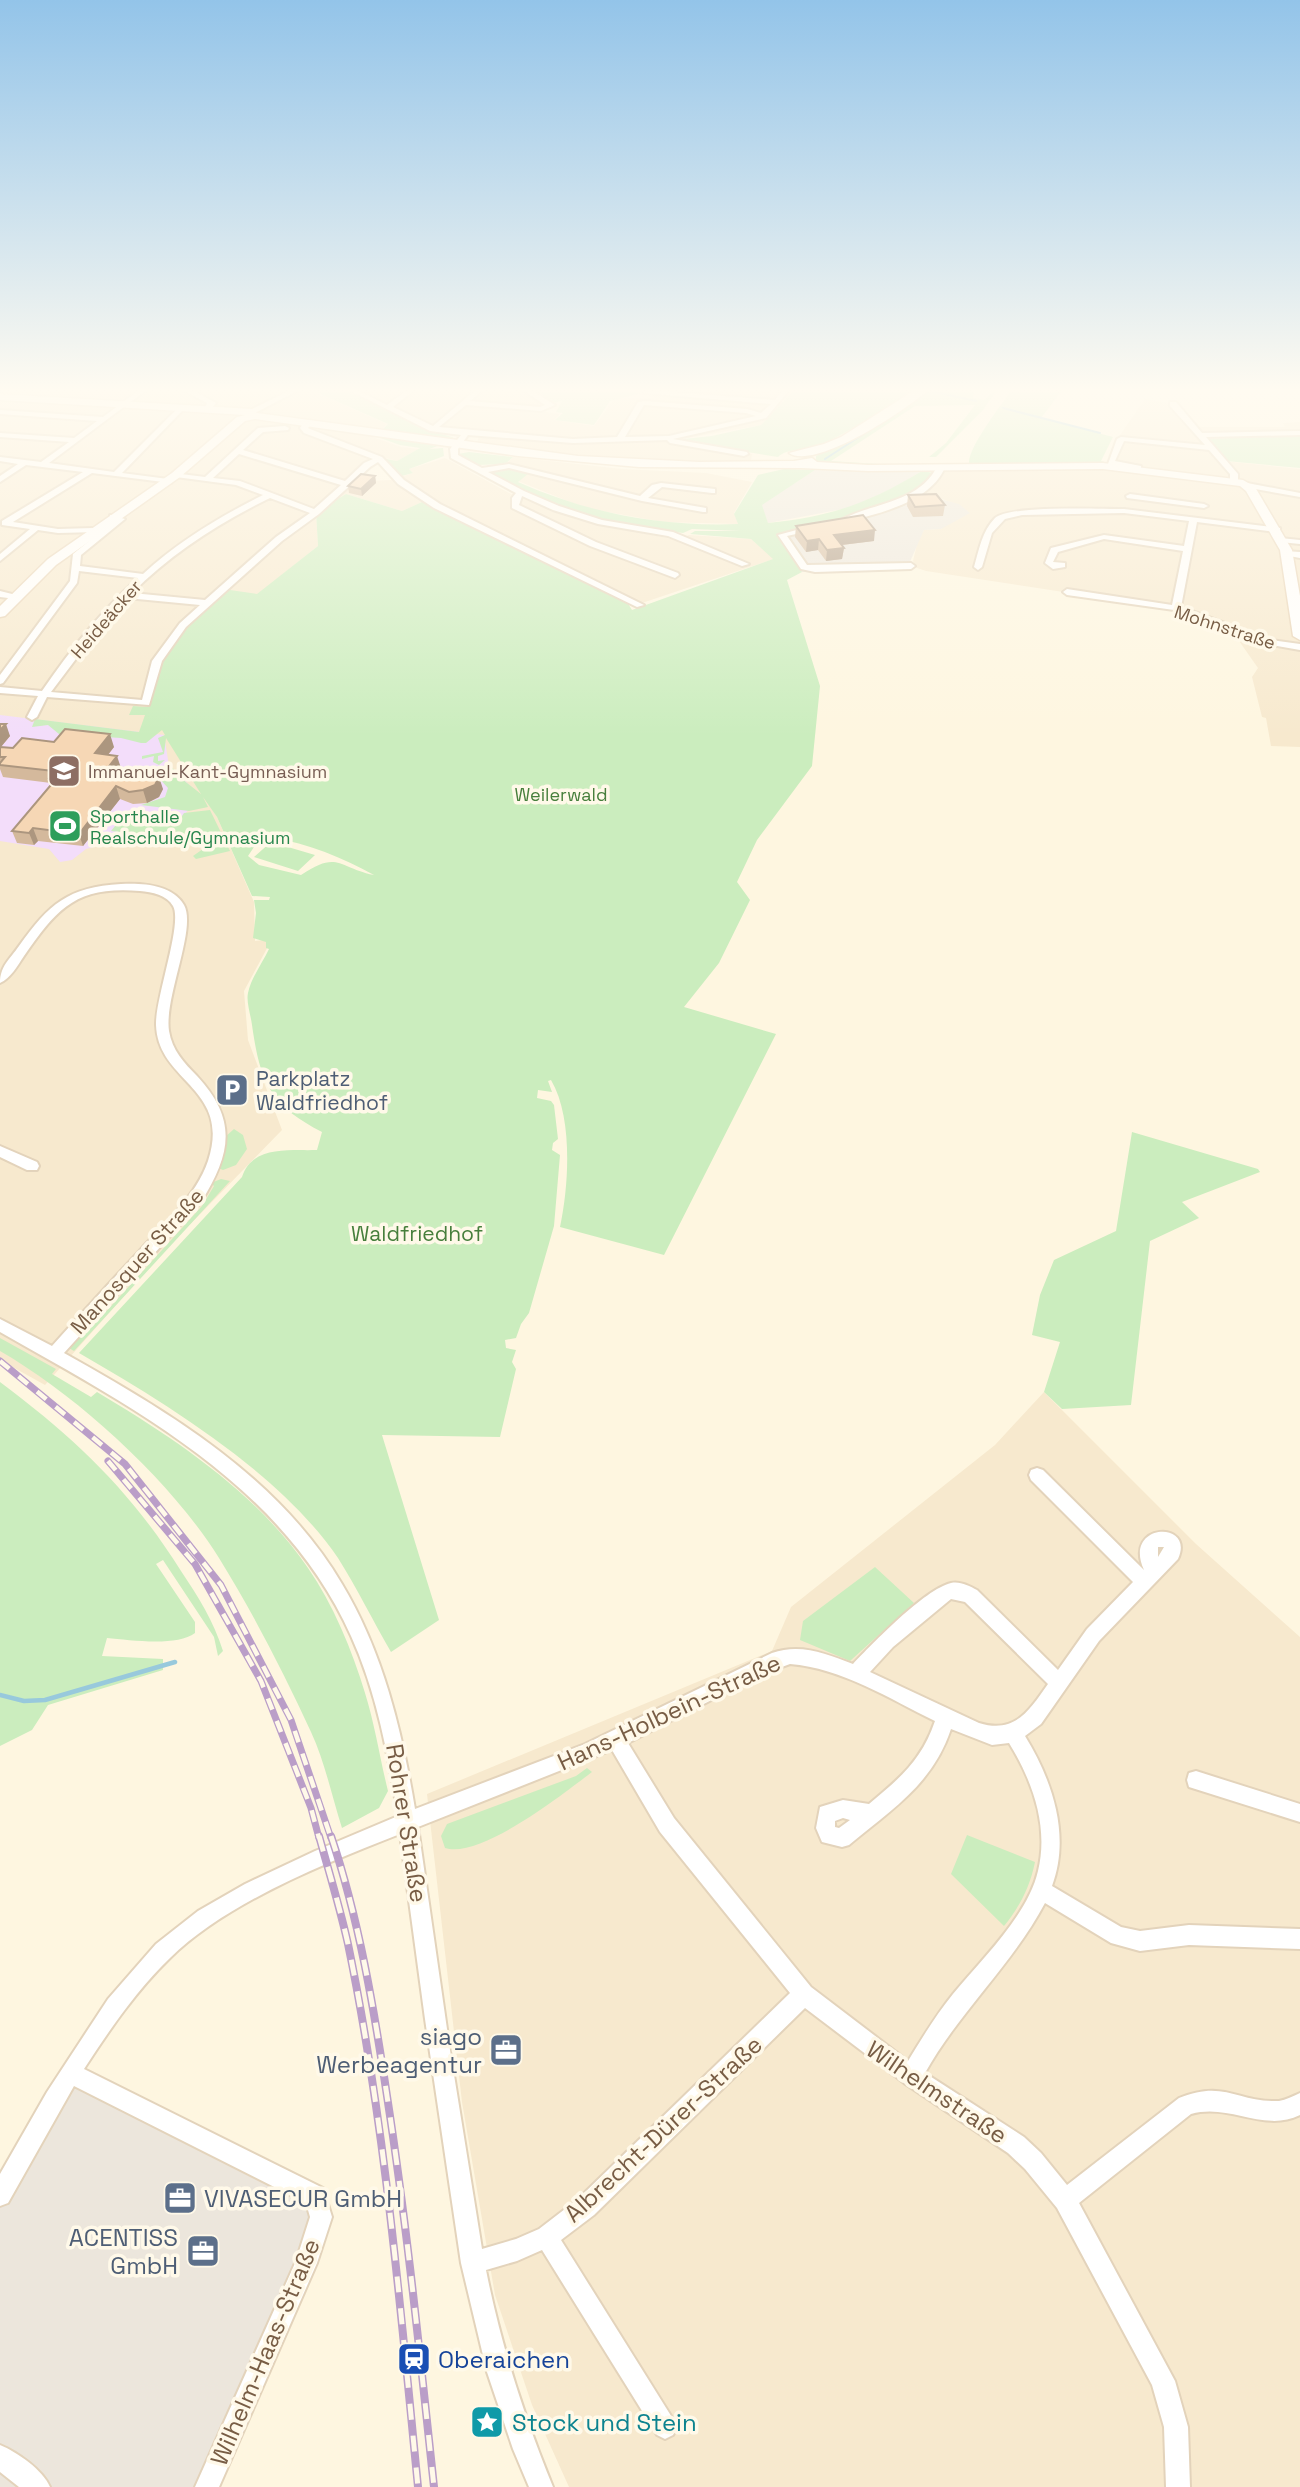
<svg xmlns="http://www.w3.org/2000/svg" width="1300" height="2487" viewBox="0 0 1300 2487" font-family="'Space Grotesk',sans-serif">
<style>
.residential{fill:#f7e9ce}
.industrial{fill:#ece6dc}
.education{fill:#f3ddfa}
.green{fill:#cbedbe;fill-rule:evenodd}
.lines{fill:none;stroke-linecap:round;stroke-linejoin:round}
.stream-far1{stroke:#98c9dc;stroke-width:2}
.stream{stroke:#98c9dc;stroke-width:4.5}
.street-casing{stroke:#e3d3bb;stroke-width:4}
.secondary-casing{stroke:#e9d5b9;stroke-width:3}
.street{fill:#fff;fill-rule:evenodd}
.secondary{fill:#fff;fill-rule:evenodd}
.rail-far1-casing{stroke:#ba9ec8;stroke-width:7}
.rail-casing{stroke:#ba9ec8;stroke-width:8}
.rail-far1{stroke:#fff9e9;stroke-width:4.5;stroke-dasharray:12;stroke-linecap:butt}
.rail{stroke:#fff9e9;stroke-width:5;stroke-dasharray:16;stroke-linecap:butt}
.wall{fill:#d4b99c}
.shaded-wall{fill:#ac967f}
.building{fill:#f6d7b5;stroke:#ac967f;stroke-width:2}
.labels{text-anchor:middle;dominant-baseline:central;stroke-width:7;stroke-linejoin:round;paint-order:stroke}
.far-street-label{font-size:18px;fill:#785d45;stroke:#fff9e9}
.far-education-label{font-size:18px;fill:#785e54;stroke:#fff9e9;text-anchor:start}
.far-park-label{font-size:18px;fill:#477f3c;stroke:#fff9e9}
.far-leisure-label{font-size:18px;fill:#27864d;stroke:#fff9e9;text-anchor:start}
.service-label{font-size:21px;fill:#4e5e75;stroke:#fff9e9;text-anchor:start}
.park-label{font-size:21px;fill:#477f3c;stroke:#fff9e9}
.street-label{font-size:21px;fill:#785d45;stroke:#fff9e9}
.near-street-label{font-size:24px;fill:#785d45;stroke:#fff9e9}
.near-service-label{font-size:24px;fill:#4e5e75;stroke:#fff9e9;text-anchor:end}
.near-transit-label{font-size:24px;fill:#164399;stroke:#fff9e9;text-anchor:start}
.near-culture-label{font-size:24px;fill:#0d838f;stroke:#fff9e9;text-anchor:start}
</style>
<rect width="100%" height="100%" fill="#fef6e0"/>
<path class="residential" d="M0,388H305L387,424L380,431L364,434L401,447L418,449L397,461L374,455L347,477L369,481L391,480L413,473L409,469L445,458L509,493L578,520L677,540L689,535L751,539L774,559L642,603L627,602L422,502L402,511L346,494L316,512L318,546L257,595L146,703L217,817L254,902L255,941L272,939L244,991L248,1040L282,1130L165,1250L45,1385L0,1360Z
M351,388H541L528,394L544,405L538,408V411L560,414L554,420L594,426L615,398H651L655,392L651,391L652,388H796L761,425L677,440L752,454L751,461L639,463L476,445L480,434L424,423Z
M1145,399L1173,404L1193,427H1285L1283,423L1300,422V433L1201,435L1223,461L1300,469V747L1271,746L1266,718L1262,717L1252,677L1258,668L1230,628L1168,608L926,571L917,568L913,561L918,540L924,530L941,529L964,508L940,498L916,493L942,469L1103,466L1111,462L1121,440L1118,438Z
M513,457L622,469L706,473L752,482L734,513L738,524L663,522L585,508L518,481L532,471L506,464Z
M1044,1392L1196,1544L1300,1637V2487H569L532,2405L495,2295L462,2102L427,1794L772,1651L791,1607L995,1445Z"/>
<path class="industrial" d="M815,470L896,472L922,471L884,494L849,508L768,523L761,505Z
M916,493L959,504L970,513L941,529L924,530L909,564L802,572L776,535L842,521Z
M71,2073L315,2196L321,2217L207,2487H0V2195Z"/>
<path class="education" d="M0,715L164,735L169,766L199,794L166,842L107,835L97,846L86,849L72,860L60,862L49,849L0,841Z"/>
<path class="green" d="M307,388H338L385,408L418,427L455,438L381,431L388,424Z
M542,388L642,393L610,401L594,425L555,420L563,413L556,412L562,401L552,403L534,391Z
M796,388H917C885,408 853,430 819,446C806,452 788,447 778,457L674,440L712,436L761,425Z
M928,388H975L973,398L984,400L998,388L983,410L936,457H929L946,443L975,405L915,406L831,461L910,466H847L816,461V456L874,424Z
M1013,388H1064L1041,418L1113,437L1101,461L1116,465L969,464C967,448 1003,403 1013,388Z
M372,435L438,446L429,449L443,448L444,456L409,469L413,473L398,477L381,458L397,461L420,448L400,445Z
M1300,435V468L1226,461L1208,439Z
M469,452L513,457L505,464L477,465L458,454Z
M504,467L528,474L518,482C588,513 660,527 738,524L734,514L758,475L784,469L815,470L762,505L768,523C830,517 869,503 922,471L940,474L913,494L831,524L776,535L802,572L787,580L820,686L812,766L757,840L737,882L750,900L719,963L684,1007L776,1034L664,1255L560,1227C569,1185 573,1117 551,1080L548,1081L552,1092L538,1090L537,1098L551,1101L554,1105L558,1139L553,1143L552,1150L560,1155L554,1226L529,1313L521,1324L516,1338L505,1340L506,1348L516,1350L512,1362L516,1369L500,1437L382,1435L439,1620L391,1652C373,1621 357,1588 338,1558C280,1473 167,1404 79,1353L242,1177C252,1145 290,1151 317,1150L322,1132C270,1105 260,1082 252,1025C251,1016 246,1002 248,993C251,978 263,962 269,949L266,948V942L253,938L256,913L254,900H269L270,897L252,896L217,817L203,797L208,807L189,811L141,805L165,797L168,788L158,777L169,764L182,779L201,794L166,738L164,754L158,756V761L165,760L159,765L153,762L154,756L142,759V756L163,752L158,738L165,735L162,730L146,743H141L121,738L59,734L48,725L32,727L35,719L139,732L145,715H129L133,706L148,707L146,703L167,644L223,589L257,594L318,546L316,512L346,494L402,511L422,502L627,602L632,610L773,559L751,539L690,534L695,531H741L692,529L683,533L617,524L574,513L536,498L487,473ZM272,838C308,843 343,858 374,875C337,867 338,850 301,875L259,865L248,856L258,841Z
M210,810L230,851L196,859L193,856L210,844L168,838L173,828L166,838L111,831L124,815L178,822L184,813Z
M271,842L315,855L298,871L254,857Z
M234,1129L243,1135L247,1149L236,1165L223,1170L218,1168L224,1151L225,1137Z
M1132,1132L1258,1169L1260,1172L1182,1202L1199,1218L1150,1241L1131,1405L1062,1409L1044,1392L1060,1342L1032,1335L1040,1295L1054,1260L1116,1231Z
M221,1179L230,1181L74,1351L67,1347L81,1330L92,1327L202,1206L214,1186L211,1183Z
M0,1338L56,1369L52,1374L91,1397L97,1392C174,1438 256,1492 308,1568C333,1604 352,1650 365,1693C375,1725 380,1759 388,1791L379,1808L342,1828C332,1797 325,1762 311,1732C284,1673 253,1613 219,1558C171,1481 78,1396 0,1351Z
M0,1382C76,1439 130,1490 181,1571C199,1598 213,1620 223,1651L218,1656L214,1637L163,1560L156,1564L195,1622V1633C177,1647 130,1640 107,1638L102,1656L163,1659V1670L48,1705L32,1730L0,1746Z
M875,1567L914,1603L850,1661L800,1640L803,1621Z
M587,1768L592,1772C563,1794 481,1859 445,1848L441,1836L447,1824L576,1776Z
M967,1835L1035,1862C1030,1887 1020,1906 1004,1926L951,1874Z"/>
<g class="lines">
<path class="stream-far1" d="M930,391L976,401
M909,405L933,388
M1003,408L1100,433
M825,459L873,428"/>
<path class="stream" d="M0,1695L24,1701L45,1700L175,1662"/>
<defs>
<path id="street" d="M0,388H5L0,391Z
M142,388H149L49,463L114,472L180,406L183,410L122,473L168,479L172,481L171,483L92,473L13,522L58,529L94,528H97V532L58,533L38,530L0,561V554L30,529L2,525V521L83,472L26,465L0,482V476L18,464L0,461V457L41,462L69,442L0,437V433L74,438L97,421L0,414V410L103,417Z
M179,388H188L216,403L209,412H203L207,403Z
M295,388H303L253,414L246,412Z
M345,388H353L387,405L410,388H417L393,407L433,426L478,388H485L470,401L540,407L545,405L520,388H528L555,405L541,411L466,405L439,427L573,439L617,437L638,402L645,401L747,409L761,413L771,404L644,393L646,390L775,400L784,388H791L766,418L673,439L747,452L748,454L744,456L670,443L667,440L573,443L468,435L458,449V455L482,468L509,464L640,496L652,485L661,483L715,489V493H712L662,487L648,498L706,508V512H703L642,501L509,468L488,472L524,491L559,506L602,520L673,532L749,564L742,566L668,536L598,524L553,510L522,496L519,505L596,542L678,573L679,575L675,578L590,546L512,508V498L516,493L451,458L450,449L461,435L430,431ZM644,405L746,413L756,416L669,436L625,437Z
M1170,402H1176L1202,433L1300,431V435L1206,437L1238,474V481L1234,483L1230,481V474L1209,450L1124,441L1115,461L1141,466V470L1108,464L1117,439L1121,437L1205,445L1170,406Z
M305,421L312,423L308,428L310,429L382,457L404,480L440,504L644,605L637,607L434,508L398,484L378,462L370,467L319,514L282,541L186,627L162,661L149,705L47,697L37,717L32,720L27,717L38,696L0,693V687L42,691C70,650 102,610 138,578L79,571L77,583L3,683L0,684V675L70,581L73,554L115,520L110,519V515L125,519L81,555L80,566L143,574C179,541 219,517 263,495L236,485L176,477L172,475L173,473L205,477L258,428L285,426L289,428L288,430L263,432L243,450L345,481L364,463L373,459L304,433L300,428ZM239,454L341,485L314,509L240,481L213,478ZM270,498L310,513L276,537L205,600L132,593C172,553 219,523 270,498ZM127,598L200,605L180,623L152,661L142,700L51,692L97,631Z
M938,465L945,467C931,502 878,514 845,522L841,520C873,502 919,504 938,465Z
M1247,483L1300,493V497L1244,487L1243,485Z
M1130,494L1204,504L1208,506L1204,508L1127,498L1126,496Z
M1124,509L1280,528V532H1277L1197,522L1181,607L1271,640L1300,644V650L1266,644L1174,610L1067,595L1063,592L1067,589L1172,605L1183,551L1104,539L1058,552L1053,562L1065,563V567L1053,569L1045,563L1051,548L1104,535L1184,546L1189,521L1124,513L1022,515L1005,519L992,533L982,567L978,570L974,567C979,550 982,531 995,518C1010,505 1100,509 1124,509Z
M815,525L819,527L818,529L787,536L807,565L911,563L915,566L911,569L815,572L801,569L778,535Z
M1280,538L1300,540V544L1280,542Z
M1284,551L1300,552V558L1284,555Z
M0,591L20,596L16,599L0,597Z
M121,884C142,883 172,884 184,905C197,928 164,997 169,1031C172,1050 184,1063 197,1076C238,1120 231,1154 201,1202L64,1353C169,1412 279,1477 342,1584C383,1652 402,1731 415,1809L585,1744L772,1653C801,1643 826,1654 853,1664C872,1644 925,1589 951,1583C960,1581 969,1586 977,1590L1058,1670L1087,1629L1133,1582L1031,1480L1029,1475L1031,1470L1037,1468L1043,1470L1144,1570C1122,1522 1196,1520 1178,1559L1099,1641L1041,1724L1025,1736C1052,1780 1071,1835 1052,1886L1121,1927L1140,1931L1189,1925L1300,1929V1949L1189,1945L1140,1951L1111,1943L1045,1903C1012,1965 959,2012 925,2073L1024,2137L1041,2153L1067,2185L1179,2098C1224,2079 1239,2103 1279,2101C1286,2100 1293,2096 1300,2093V2115C1264,2133 1230,2103 1191,2114L1079,2203L1175,2381L1188,2427L1190,2487H1166L1164,2427L1152,2385L1057,2208L1025,2169L1008,2153L904,2083L805,2008L594,2215L561,2240L673,2419L677,2427L673,2435L665,2439L657,2435L542,2250L517,2261L486,2270C501,2346 524,2416 553,2487H529L513,2449L487,2372L461,2263L425,2019L400,1834C326,1863 227,1902 170,1958C136,1991 110,2029 84,2069L323,2188L332,2217L317,2263L219,2487H195L296,2261L310,2217L306,2203L74,2086L8,2203L0,2206V2174L47,2092L108,1999L156,1944L198,1911L245,1884L315,1851L398,1816C388,1755 377,1693 351,1636C284,1486 136,1409 0,1332V1319L52,1346C81,1314 111,1281 141,1249C166,1222 196,1196 208,1161C232,1087 158,1083 156,1025C155,998 183,923 173,906C167,895 152,892 140,891C77,886 58,907 24,956C18,965 10,979 0,983C0,966 10,959 19,946C49,904 68,887 121,884ZM1158,1547H1164L1158,1557ZM951,1599L965,1602L1048,1684C1029,1711 1015,1734 979,1723L870,1672L893,1647ZM790,1664C841,1668 890,1699 935,1721C922,1760 899,1779 869,1804L843,1800L820,1807L816,1828L822,1842L842,1847L849,1845C892,1809 932,1785 951,1729L992,1745L1009,1743C1032,1780 1049,1826 1038,1871C1028,1915 981,1960 953,1994C936,2015 922,2038 908,2061L811,1987L674,1818L628,1743L760,1675ZM612,1750L660,1832L790,1993L578,2199L539,2229L516,2239L482,2249L450,2050L418,1827ZM843,1818L850,1820L839,1828L835,1827V1821Z
M0,1146L37,1162L39,1166L37,1170H27L0,1157Z
M1196,1771L1300,1804V1822L1189,1787L1187,1780L1189,1773Z
M0,2445C17,2452 43,2470 50,2487H19L0,2472Z"/>
<path id="secondary" d="M918,388H930C910,408 815,471 789,453L824,444L841,437Z
M0,394L252,409L257,413L578,456L699,462L794,461L812,458L817,462L868,465L1103,463L1243,480L1255,487L1292,550L1300,596V640L1293,636L1280,550L1246,491L1240,486L1103,469L868,471L801,468L639,467L518,456L255,419L245,421L180,477L56,565L5,616L0,617V606L48,559L172,473L237,417L245,415L0,400Z"/>
</defs>
<use href="#street" class="street-casing"/>
<use href="#secondary" class="secondary-casing"/>
<use href="#street" class="street"/>
<use href="#secondary" class="secondary"/>
<defs>
<path id="rail-far1" d="M0,1361L125,1464L221,1585L291,1720L331,1838
M108,1461L195,1564L261,1681L311,1808L319,1838"/>
<path id="rail" d="M319,1836C329,1872 340,1908 348,1944C385,2123 400,2305 418,2487
M331,1836C359,1919 374,2009 387,2096C407,2226 420,2356 434,2487"/>
</defs>
<use href="#rail-far1" class="rail-far1-casing"/>
<use href="#rail" class="rail-casing"/>
<use href="#rail-far1" class="rail-far1"/>
<use href="#rail" class="rail"/>
</g>
<path class="wall" d="M375,476L376,483L362,496L349,493L348,486Z
M908,495L945,505L943,516L913,517L907,506Z
M796,526L874,541L842,545L844,548L842,559L826,561L818,550L806,552L795,537Z
M0,724L10,736L1,747L13,748L54,742L114,747L108,755L121,768L117,774L163,789L159,797L147,803L133,804L120,799L83,846L38,841L34,845L17,843L12,831L51,784V783L3,777L0,769Z"/>
<path class="shaded-wall" d="M375,476L376,483L362,496L361,489Z
M875,530L874,541L833,546L834,535Z
M819,539L818,550L806,552L807,541Z
M844,548L842,559L826,561L827,550Z
M6,724L10,736L0,748V730Z
M110,734L114,747L99,766L95,753Z
M117,756L121,768L104,790L100,778Z
M159,777L163,789L159,797L147,803L143,790Z
M116,786L120,799L83,846L79,834Z
M33,828L38,841L34,845L29,833Z"/>
<path class="building" d="M361,474L375,476L361,489L348,486Z
M936,494L945,505L915,507L908,495Z
M863,515L875,530L834,535L844,548L827,550L819,539L807,541L796,526Z
M0,724H6L0,730Z
M65,729L110,734L95,753L117,756L100,778L142,768L154,770L159,777L155,785L143,790L129,792L116,786L79,834L33,828L29,833L12,831L56,779L49,778L54,771L0,765V763L5,757H0V747L13,748L22,738L54,742Z"/>
<linearGradient id="sky" x2="0" y2="1"><stop stop-color="#93c4e9"/><stop offset="0.53" stop-color="#fffbf1"/><stop offset="1" stop-color="#fffbf1" stop-opacity="0"/></linearGradient>
<rect width="1300" height="736" fill="url(#sky)"/>
<defs>
<symbol id="school-square" viewBox="-11 -11 22 22"><rect x="-9" y="-9" width="18" height="18" rx="4" fill="#8d6e63" stroke="#fff9e9"/><path d="M0-5L7-2L0 1L-7-2ZM-4 1L0 2.5L4 1V4Q0 6-4 4Z" fill="#fff"/></symbol>
<symbol id="stadium-square" viewBox="-11 -11 22 22"><rect x="-9" y="-9" width="18" height="18" rx="4" fill="#2e9e5b" stroke="#fff9e9"/><path d="M0-5a6.5 5 0 1 0 0 10a6.5 5 0 1 0 0-10ZM-3.5-1.8h7v3.6h-7Z" fill="#fff"/></symbol>
<symbol id="parking-square" viewBox="-11 -11 22 22"><rect x="-9" y="-9" width="18" height="18" rx="4" fill="#5c6f8a" stroke="#fff9e9"/><path d="M-3.5-5.5H1a3.5 3.5 0 0 1 0 7H-1V5.5H-3.5ZM-1-3.4V-.6H.8a1.4 1.4 0 0 0 0-2.8Z" fill="#fff"/></symbol>
<symbol id="office-square" viewBox="-11 -11 22 22"><rect x="-9" y="-9" width="18" height="18" rx="4" fill="#5c6f8a" stroke="#fff9e9"/><path d="M-6-3h4V-5.5h4V-3h4V5H-6ZM-1-4.5V-3h2v-1.5ZM-6 0V1H6V0Z" fill="#fff"/></symbol>
<symbol id="station-square" viewBox="-11 -11 22 22"><rect x="-9" y="-9" width="18" height="18" rx="4" fill="#1a4fb4" stroke="#fff9e9"/><path d="M-3-6H3Q5-6 5-4V2Q5 4 3 4L4.5 6H3L1.5 4h-3L-3 6H-4.5L-3 4Q-5 4-5 2V-4Q-5-6-3-6ZM-3.5-4v3h7v-3ZM-3.5 1v1.5H-2V1ZM2 1v1.5H3.5V1Z" fill="#fff"/></symbol>
<symbol id="sight-square" viewBox="-11 -11 22 22"><rect x="-9" y="-9" width="18" height="18" rx="4" fill="#0f9aa8" stroke="#fff9e9"/><path d="M0-6L1.8-2.2L6-1.7L2.9 1.2L3.7 5.4L0 3.3L-3.7 5.4L-2.9 1.2L-6-1.7L-1.8-2.2Z" fill="#fff"/></symbol>
</defs>
<g fill-rule="evenodd">
<use href="#school-square" x="45" y="752" width="38" height="38"/>
<use href="#stadium-square" x="46" y="807" width="38" height="38"/>
<use href="#parking-square" x="213" y="1071" width="38" height="38"/>
<use href="#office-square" x="487" y="2031" width="38" height="38"/>
<use href="#office-square" x="161" y="2179" width="38" height="38"/>
<use href="#office-square" x="184" y="2232" width="38" height="38"/>
<use href="#station-square" x="395" y="2340" width="38" height="38"/>
<use href="#sight-square" x="468" y="2403" width="38" height="38"/>
</g>
<g class="labels">
<g class="far-street-label">
<text transform="translate(106 619) rotate(-49)">Heideäcker</text>
<text transform="translate(1225 627) rotate(18)">Mohnstraße</text>
</g>
<g class="far-education-label">
<text x="88" y="771">Immanuel-Kant-Gymnasium</text>
</g>
<g class="far-park-label">
<text x="561" y="794">Weilerwald</text>
</g>
<g class="far-leisure-label">
<text x="90" y="816">Sporthalle<tspan x="90" dy="21">Realschule/Gymnasium</tspan></text>
</g>
<g class="service-label">
<text x="256" y="1078">Parkplatz<tspan x="256" dy="24">Waldfriedhof</tspan></text>
</g>
<g class="park-label">
<text x="417" y="1233">Waldfriedhof</text>
</g>
<g class="street-label">
<text transform="translate(137 1261) rotate(-48)">Manosquer Straße</text>
</g>
<g class="near-street-label">
<text transform="translate(669 1712) rotate(-25)">Hans-Holbein-Straße</text>
<text transform="translate(407 1823) rotate(81)">Rohrer Straße</text>
<text transform="translate(937 2092) rotate(34)">Wilhelmstraße</text>
<text transform="translate(663 2129) rotate(-43)">Albrecht-Dürer-Straße</text>
<text transform="translate(265 2352) rotate(-67)">Wilhelm-Haas-Straße</text>
</g>
<g class="near-service-label">
<text x="482" y="2036">siago<tspan x="482" dy="28">Werbeagentur</tspan></text>
<text x="204" y="2198" text-anchor="start">VIVASECUR GmbH</text>
<text x="178" y="2237">ACENTISS<tspan x="178" dy="28">GmbH</tspan></text>
</g>
<g class="near-transit-label">
<text x="438" y="2359">Oberaichen</text>
</g>
<g class="near-culture-label">
<text x="512" y="2422">Stock und Stein</text>
</g>
</g>
</svg>
